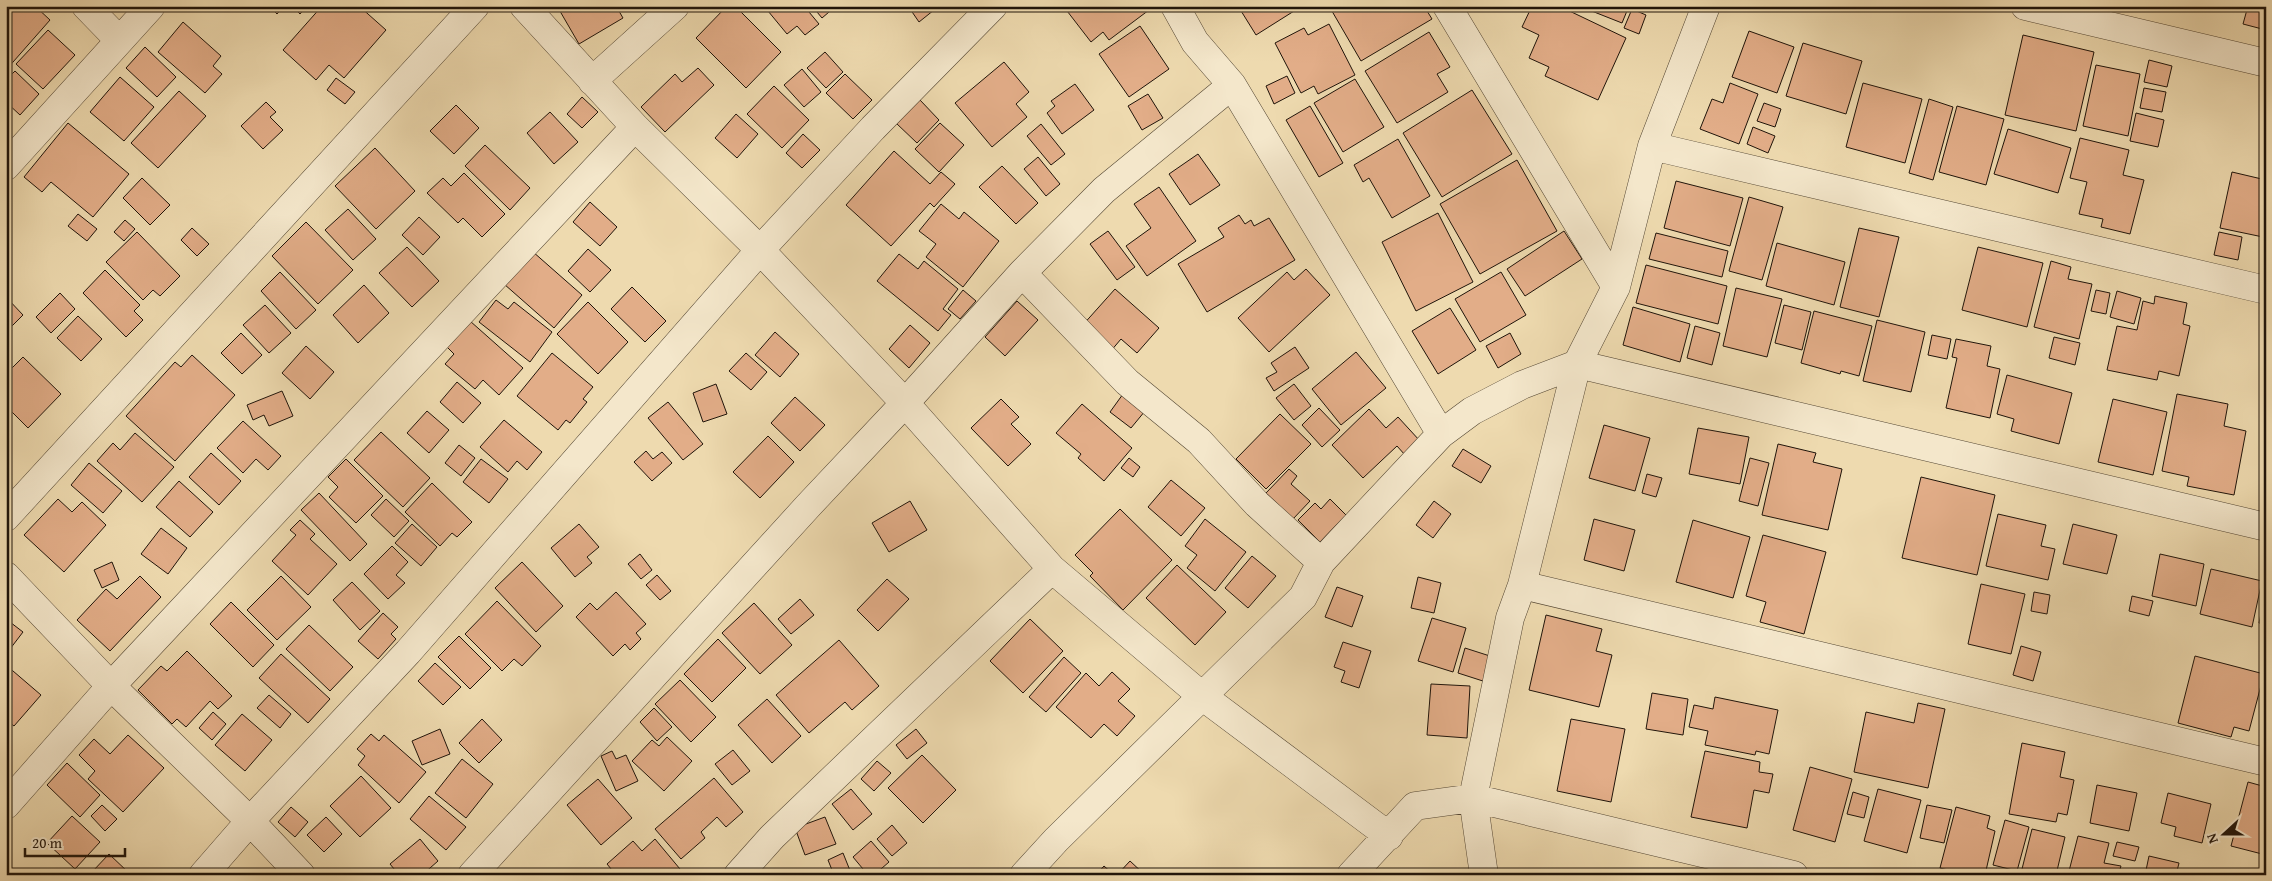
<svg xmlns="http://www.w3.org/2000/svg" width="2272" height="881" viewBox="0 0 2272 881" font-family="'Gentium Book Plus',serif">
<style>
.building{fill:#e2ad88;stroke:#1f140a}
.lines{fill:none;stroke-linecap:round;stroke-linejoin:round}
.minor-casing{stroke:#534633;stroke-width:29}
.minor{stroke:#f4e7cb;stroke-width:28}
</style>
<rect width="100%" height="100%" fill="#eedaaf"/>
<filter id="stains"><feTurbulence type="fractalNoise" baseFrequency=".004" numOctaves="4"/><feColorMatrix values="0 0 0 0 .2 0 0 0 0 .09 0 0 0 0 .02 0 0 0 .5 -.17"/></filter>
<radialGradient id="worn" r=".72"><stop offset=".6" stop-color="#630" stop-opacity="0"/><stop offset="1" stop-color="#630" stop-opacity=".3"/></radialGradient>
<path class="building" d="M6,6H19L22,9L24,6H35L50,20L6,70Z
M269,6H284L277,14Z
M292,6H307L300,14Z
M322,6H359L386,30L344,78L329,65L316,80L283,50Z
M557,6H616L623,18L579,44Z
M727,6H735L781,52L746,88L696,38Z
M773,6H804L819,24L805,35L797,26L787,34L768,11Z
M812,6H836L822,18Z
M908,6H939L919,22Z
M1147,6L1149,10L1109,40L1103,32L1091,42L1064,7Z
M1238,6H1302L1256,35Z
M1329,6H1424L1432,19L1361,61Z
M1532,6H1541L1548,10L1550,6H1559L1626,38L1598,100L1545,76L1549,67L1529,58L1539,35L1522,27Z
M1579,6H1629L1622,23Z
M2248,6H2266V30L2243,24Z
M1632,9L1646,15L1639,34L1624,28Z
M183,22L221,56L213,66L222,74L205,93L158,52Z
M1329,24L1355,75L1318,94L1314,86L1301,93L1275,43L1304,28L1308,35Z
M1140,26L1169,69L1129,97L1099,54Z
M48,30L75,55L43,89L16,64Z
M1749,31L1794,47L1777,93L1732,77Z
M1429,32L1450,67L1437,74L1448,92L1397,123L1365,71Z
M2023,35L2094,52L2076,131L2005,115Z
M1803,43L1862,61L1846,114L1786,96Z
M145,47L176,77L157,97L126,68Z
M825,52L843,72L826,88L807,68Z
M2149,60L2172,66L2167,87L2144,82Z
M1004,62L1029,92L1016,104L1027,117L992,147L955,103Z
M2096,65L2140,74L2128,136L2083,126Z
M698,68L714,85L665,132L641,107L675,74L682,82Z
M802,69L821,92L804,107L784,85Z
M15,71L39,94L20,115L6,102V80Z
M845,74L872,100L853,119L826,93Z
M1287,76L1295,93L1274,104L1266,86Z
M120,77L154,107L124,141L90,112Z
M336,78L355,92L345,104L327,90Z
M1355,79L1384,127L1343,152L1314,103Z
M1730,83L1758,94L1739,144L1700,129L1712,99L1723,103Z
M1863,83L1922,99L1905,163L1846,147Z
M1075,84L1094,110L1062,134L1047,113L1055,106L1051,101Z
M774,86L809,120L782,148L747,114Z
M2144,88L2166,92L2162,112L2140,108Z
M1472,90L1512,154L1442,197L1403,133Z
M179,91L206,116L158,168L131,143Z
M1148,94L1163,118L1142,130L1128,106Z
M582,97L598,112L582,128L567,114Z
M1929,99L1953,107L1933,180L1909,173Z
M920,100L939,120L917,143L896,123Z
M266,102L276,112L270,117L283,130L263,149L241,126Z
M1764,103L1781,109L1775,127L1757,121Z
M456,105L479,128L454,154L430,131Z
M1310,106L1343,163L1319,177L1286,120Z
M1957,106L2004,119L1986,185L1939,172Z
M550,112L578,142L554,164L527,133Z
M2136,113L2164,120L2158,147L2130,141Z
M736,114L758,134L737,158L715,138Z
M68,123L129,174L93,217L51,182L42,192L24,177Z
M940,123L964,145L939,172L915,149Z
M1041,124L1065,154L1051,165L1027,136Z
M1753,127L1775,136L1768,153L1747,144Z
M2008,129L2071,148L2058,193L1994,174Z
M803,134L820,150L802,168L786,153Z
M2080,138L2129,150L2123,175L2144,180L2130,234L2101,227L2103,219L2079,214L2087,182L2070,178Z
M1398,139L1430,196L1392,218L1369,178L1363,182L1354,165Z
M485,145L530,188L510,210L465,166Z
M375,148L415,191L376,229L335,186Z
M894,151L930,184L941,172L955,184L934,207L930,203L891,246L846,205Z
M1198,154L1220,185L1190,205L1169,174Z
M1038,157L1060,184L1046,196L1024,169Z
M1517,160L1557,231L1480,274L1440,204Z
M1002,166L1038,203L1016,224L979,187Z
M2232,172L2266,180L2264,196L2266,197V225L2263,237L2220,228Z
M464,173L505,214L482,237L463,218L458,223L427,193L443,178L451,186Z
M142,178L170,205L150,225L123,198Z
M1676,181L1743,198L1730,246L1664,228Z
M1159,187L1196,241L1147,276L1126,246L1151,228L1134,204Z
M1749,197L1783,207L1762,280L1729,271Z
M590,202L617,227L600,246L573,222Z
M941,204L959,219L964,212L999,241L963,287L926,257L936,244L919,231Z
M348,209L376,239L353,260L325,230Z
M1438,213L1473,282L1416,311L1382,242Z
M78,214L97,229L87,241L68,226Z
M1239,215L1245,224L1251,220L1254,226L1269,218L1295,260L1207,312L1178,264L1224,237L1218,228Z
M419,217L440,237L423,255L402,235Z
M125,220L135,229L124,241L114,232Z
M306,222L353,270L318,304L272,256Z
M192,228L209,244L197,256L181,240Z
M1859,228L1899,237L1879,317L1840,307Z
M1108,231L1135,267L1117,280L1090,244Z
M1564,231L1582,259L1525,296L1507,269Z
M137,232L180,276L160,296L153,290L143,300L106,262Z
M2219,232L2242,237L2238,260L2214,255Z
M1656,233L1728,251L1722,277L1649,259Z
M1777,243L1845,262L1834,305L1766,286Z
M407,247L439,281L412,307L379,273Z
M1978,247L2043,263L2027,327L1962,310Z
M588,249L611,270L590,292L568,271Z
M532,251L582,295L554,328L504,284Z
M899,254L918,269L924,261L958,289L943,309L951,315L938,331L877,281Z
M2051,261L2071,267L2068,279L2092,284L2079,339L2034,327Z
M1646,265L1727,286L1718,324L1636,303Z
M1306,269L1330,295L1269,352L1238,318L1287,272L1294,280Z
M105,270L140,305L134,311L143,320L126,337L83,293Z
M280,272L316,310L296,329L261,291Z
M1501,272L1526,315L1480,342L1455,299Z
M364,285L389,313L358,343L333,315Z
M632,287L666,321L645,342L611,309Z
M1736,288L1782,299L1767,357L1723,346Z
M1115,289L1159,328L1137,353L1121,339L1110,352L1081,327Z
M963,290L976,301L960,319L948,309Z
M2096,290L2110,293L2106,314L2091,311Z
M2117,291L2141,298L2134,324L2110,317Z
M60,293L75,309L51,333L36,317Z
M2155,296L2187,303L2183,324L2190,326L2179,376L2159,371L2157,380L2107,370L2117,326L2137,330L2143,301L2154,304Z
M6,297L23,315L6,332Z
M496,300L508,309L514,302L552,332L530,362L479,322Z
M1017,301L1038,320L1005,356L985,337Z
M588,302L628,342L598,374L557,334Z
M265,305L291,333L269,353L243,325Z
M1784,305L1811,312L1802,350L1775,343Z
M1633,307L1690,324L1680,362L1623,345Z
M1450,308L1476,350L1438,374L1412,331Z
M1814,311L1872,326L1859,376L1841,371L1840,374L1801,363Z
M78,316L102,339L81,361L57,338Z
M1877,320L1925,332L1911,392L1863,381Z
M470,321L523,368L499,395L483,380L475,389L445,364L454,354L447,347Z
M910,325L930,343L909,368L889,349Z
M1695,326L1720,333L1712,365L1687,358Z
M775,332L799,354L780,377L755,355Z
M241,333L262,355L242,374L221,353Z
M1510,333L1521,354L1498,368L1486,346Z
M1932,335L1951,339L1947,359L1928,355Z
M2054,337L2080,343L2075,365L2049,358Z
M1956,339L1991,346L1987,366L2000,369L1990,418L1946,408L1957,358L1952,357Z
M306,346L334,372L310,399L282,373Z
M1295,347L1309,368L1274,391L1266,378L1277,372L1271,363Z
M1356,352L1386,388L1341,425L1312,389Z
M552,353L593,387L583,399L587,402L570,423L566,420L558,430L517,396Z
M746,353L767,372L751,390L729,371Z
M192,355L235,395L175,461L126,416L175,362L181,367Z
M23,357L61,394L28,428L6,406V374Z
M2007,375L2072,393L2059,444L2011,431L2014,419L1997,414Z
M457,382L481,403L463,423L440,402Z
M716,384L727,414L703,422L693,393Z
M1294,384L1311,406L1294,420L1276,398Z
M282,391L293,416L269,426L264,415L253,420L247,405Z
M1123,394L1145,411L1131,428L1110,412Z
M2177,394L2228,404L2224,426L2246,431L2234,495L2187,486L2189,477L2162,471Z
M795,397L825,425L800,451L771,423Z
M1001,399L1019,417L1011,424L1031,444L1008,466L971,428Z
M2113,399L2167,412L2153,475L2098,462Z
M668,402L703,444L683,460L648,418Z
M1082,404L1132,448L1104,481L1078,458L1081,454L1056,433Z
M1319,408L1340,430L1322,447L1302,425Z
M1369,409L1386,428L1398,417L1420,441L1405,455L1397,446L1363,478L1332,445Z
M427,411L449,430L429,453L407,433Z
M1280,414L1311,444L1266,489L1236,459Z
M504,420L542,452L527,470L517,461L508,472L480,447Z
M243,421L281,456L268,470L256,459L243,473L217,448Z
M1604,425L1650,438L1635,491L1589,478Z
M1698,428L1749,437L1740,484L1689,474Z
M381,432L430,478L403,507L354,460Z
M135,433L174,467L142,502L97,461L113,443L120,450Z
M768,436L794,462L760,498L733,472Z
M1778,444L1816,453L1813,462L1842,469L1828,530L1762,515Z
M459,445L475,458L461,476L445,463Z
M1463,449L1491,466L1481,483L1452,466Z
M646,451L653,459L662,452L672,463L652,481L634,462Z
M211,453L241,481L219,505L189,477Z
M1129,458L1140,467L1133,477L1121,468Z
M1750,458L1769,463L1758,506L1739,501Z
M346,459L383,496L356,523L329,497L338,487L328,477Z
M481,459L508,479L489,503L463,482Z
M89,463L122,491L103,513L71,485Z
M1289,469L1297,476L1291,484L1310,501L1293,519L1266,493Z
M1647,474L1662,478L1656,497L1642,493Z
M1921,477L1995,495L1977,575L1902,558Z
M1171,480L1205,508L1181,536L1148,507Z
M179,481L213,512L190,537L156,507Z
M432,483L472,522L457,537L452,533L440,546L405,512Z
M319,493L367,544L350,561L301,510Z
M58,499L72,512L82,502L106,525L64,572L24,535Z
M386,499L409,521L394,537L371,515Z
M1330,499L1346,515L1320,542L1298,520L1315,503L1321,509Z
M910,501L927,530L889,552L872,523Z
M1434,501L1451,514L1433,538L1416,525Z
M1120,509L1172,560L1123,610L1090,576L1093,573L1075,555Z
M1998,514L2046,525L2041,546L2055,549L2048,580L1986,566Z
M1205,519L1246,552L1215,591L1187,568L1197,555L1185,546Z
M1594,519L1635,530L1624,571L1584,560Z
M300,520L315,534L310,539L337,564L308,595L272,561L296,535L290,530Z
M1693,520L1750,537L1733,598L1676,582Z
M412,524L437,547L421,566L395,543Z
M579,524L599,547L587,557L592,563L575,577L551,548Z
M2073,524L2117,535L2107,574L2063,564Z
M161,528L187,548L168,574L141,554Z
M1763,535L1826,552L1804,634L1760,622L1766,602L1746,596Z
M392,546L408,562L396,575L405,583L388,599L364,574Z
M640,554L652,570L641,579L628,564Z
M2160,554L2204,564L2196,606L2152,596Z
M1252,556L1276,576L1248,608L1225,588Z
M112,562L119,580L102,588L94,570Z
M522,562L563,606L536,632L495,588Z
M1177,565L1226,612L1195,645L1146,598Z
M2211,569L2262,581L2252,627L2200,614Z
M657,575L671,591L660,600L646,585Z
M140,576L161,597L110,651L77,620L106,589L117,599Z
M281,576L311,607L277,640L247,610Z
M1418,577L1441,583L1434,613L1411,608Z
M887,579L909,599L878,631L857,610Z
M352,582L380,611L360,630L333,600Z
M1981,584L2025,594L2011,654L1968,644Z
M1337,587L1363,596L1352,627L1325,617Z
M2266,589V624L2259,623Z
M616,592L646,624L636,633L641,639L630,650L625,644L613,656L576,617L590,603L597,610Z
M2034,592L2050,595L2047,614L2031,611Z
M2132,596L2153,601L2149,616L2129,611Z
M800,599L814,615L791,634L778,619Z
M497,601L541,646L522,666L514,659L502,671L465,634Z
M231,602L274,645L253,667L210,624Z
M754,603L792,645L760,674L722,633Z
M383,613L398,627L391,634L396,639L378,659L358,641Z
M1546,615L1602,629L1596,651L1612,655L1599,707L1529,690Z
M1432,618L1466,628L1453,672L1418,661Z
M6,619L23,632L10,649L6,646Z
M1030,619L1063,651L1023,693L990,661Z
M309,625L353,667L330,691L286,649Z
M459,636L491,668L470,689L438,657Z
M718,639L746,668L712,702L684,674Z
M839,640L879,686L852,710L845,702L809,733L776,695Z
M1343,642L1371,651L1359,688L1341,682L1345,671L1334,667Z
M2021,646L2041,652L2033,681L2013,675Z
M1465,648L1493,657L1486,682L1458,673Z
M187,651L232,696L218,709L210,701L186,727L177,719L172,724L138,690L161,666L167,671Z
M281,654L330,699L308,723L259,678Z
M2195,656L2264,674L2249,731L2234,727L2231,737L2178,723Z
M1064,657L1081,673L1046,712L1029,697Z
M435,663L461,687L443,705L418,681Z
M6,665L41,695L14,726L6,720Z
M1112,672L1130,689L1118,701L1135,716L1117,736L1104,724L1091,738L1056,707L1086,673L1099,686Z
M680,680L716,717L691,742L655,704Z
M1431,684L1470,686L1467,738L1427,735Z
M1652,693L1688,699L1683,735L1646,729Z
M269,695L291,714L280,728L257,708Z
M1715,697L1778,710L1769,754L1756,751L1755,755L1705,745L1708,731L1689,727L1694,705L1713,709Z
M767,699L801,736L772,763L738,725Z
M1918,703L1945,709L1928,788L1854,772L1866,712L1914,723Z
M2266,706V724L2261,722Z
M654,708L672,727L657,741L640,722Z
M213,712L226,724L212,740L199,728Z
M242,714L272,740L245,771L215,745Z
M482,719L502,740L479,763L459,743Z
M1571,719L1625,729L1611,802L1557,791Z
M440,729L450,754L422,765L412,741Z
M916,729L927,743L907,759L896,745Z
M371,734L379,741L384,735L426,772L399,803L358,765L365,756L357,749Z
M128,735L164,768L123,812L88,779L95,771L79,755L94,739L110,754Z
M667,737L692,761L664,791L632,761L652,740L659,746Z
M2022,743L2065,752L2060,777L2074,780L2067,815L2058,813L2056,822L2009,814Z
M733,750L750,771L732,785L715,764Z
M612,751L616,759L626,755L638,781L616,791L601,756Z
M1705,751L1760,762L1759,772L1773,774L1769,793L1754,790L1747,828L1691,817Z
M922,755L956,790L923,823L888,788Z
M462,759L493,784L466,818L435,793Z
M877,761L891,773L874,791L861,779Z
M67,763L100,795L80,817L47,785Z
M1810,767L1852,779L1835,842L1793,830Z
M361,776L391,808L360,837L330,806Z
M714,778L743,812L726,827L717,817L701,832L705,838L681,859L655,829Z
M598,779L632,818L601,845L567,805Z
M2248,782L2266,787V855L2231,846Z
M2097,785L2137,793L2129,831L2090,823Z
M851,789L872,814L853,830L832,804Z
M1878,789L1921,800L1907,853L1864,841Z
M1853,792L1869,797L1864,818L1847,814Z
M2168,793L2211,804L2202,843L2174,836L2176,827L2161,823Z
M429,796L466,827L446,850L410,819Z
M102,805L117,819L105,831L91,816Z
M1927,805L1952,810L1944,843L1920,838Z
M291,807L308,822L295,837L278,822Z
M1956,807L1990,816L1987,828L1995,831L1985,875H1951L1952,871L1940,868Z
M72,816L100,842L75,869L47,843Z
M326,817L342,834L324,852L307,835Z
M825,817L836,844L805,855L795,828Z
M2005,820L2029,827L2017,871L1993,865Z
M892,825L907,843L892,856L877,839Z
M2032,829L2065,837L2056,875L2021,873Z
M2078,836L2109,843L2104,863L2121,866L2118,875H2068Z
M420,839L438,861L422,875H399L390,864Z
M655,839L685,875H616L607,864L633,841L642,851Z
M871,841L889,862L874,875H868L853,857Z
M2117,842L2139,847L2135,861L2113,856Z
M843,853L851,873L834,875L828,860Z
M109,854L129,873L127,875H94L92,872Z
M2149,856L2179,863L2176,875H2145Z
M1130,861L1145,875H1117Z
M1104,866L1114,875H1096Z
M388,870L393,875H383Z"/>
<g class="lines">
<defs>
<path id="minor" d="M86,6L119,40
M524,6L635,127L760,250L905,403L1052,569L1202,696L1389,836
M1175,6L1195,42L1232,85L1441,434
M1447,6L1616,287
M2025,6L2266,63
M592,81L675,6
M1652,146L2266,290
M6,166L151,6
M1022,273L1127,382L1199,441L1257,504L1321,562
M6,517L475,6
M6,576L111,686L250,821L301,875
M1522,585L2266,762
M6,805L111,686L635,127
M203,875L250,821L408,652L760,250L873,128L993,6
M472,875L808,506L905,403L1022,273L1104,190L1232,85
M738,875L772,837L1052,569
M1024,875L1056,840L1303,597L1321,562L1441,434L1472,411L1522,385L1577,364L2266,527
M1351,875L1415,806L1473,798L1794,875
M1484,875L1473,798L1510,618L1522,585L1577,364L1616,287L1652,146L1706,6"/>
</defs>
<use href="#minor" class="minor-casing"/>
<use href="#minor" class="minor"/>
</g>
<rect width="2272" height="881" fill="none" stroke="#eedaaf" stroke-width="25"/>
<rect x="8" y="8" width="2257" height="866" fill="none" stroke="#1f140a" stroke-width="2.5"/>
<rect x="12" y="12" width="2247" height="856" fill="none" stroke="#1f140a"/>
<g transform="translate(2224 834) rotate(249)" stroke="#f4e7cb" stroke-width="4" paint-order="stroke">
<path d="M0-4L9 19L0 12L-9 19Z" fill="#1f140a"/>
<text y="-8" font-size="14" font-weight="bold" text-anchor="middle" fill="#1f140a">N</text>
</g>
<path d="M25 848v8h100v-8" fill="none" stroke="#1f140a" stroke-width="2.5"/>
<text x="32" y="848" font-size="15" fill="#1f140a" stroke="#f4e7cb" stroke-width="4" paint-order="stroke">20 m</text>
<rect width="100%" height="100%" filter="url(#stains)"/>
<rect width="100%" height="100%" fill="url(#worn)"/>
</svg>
